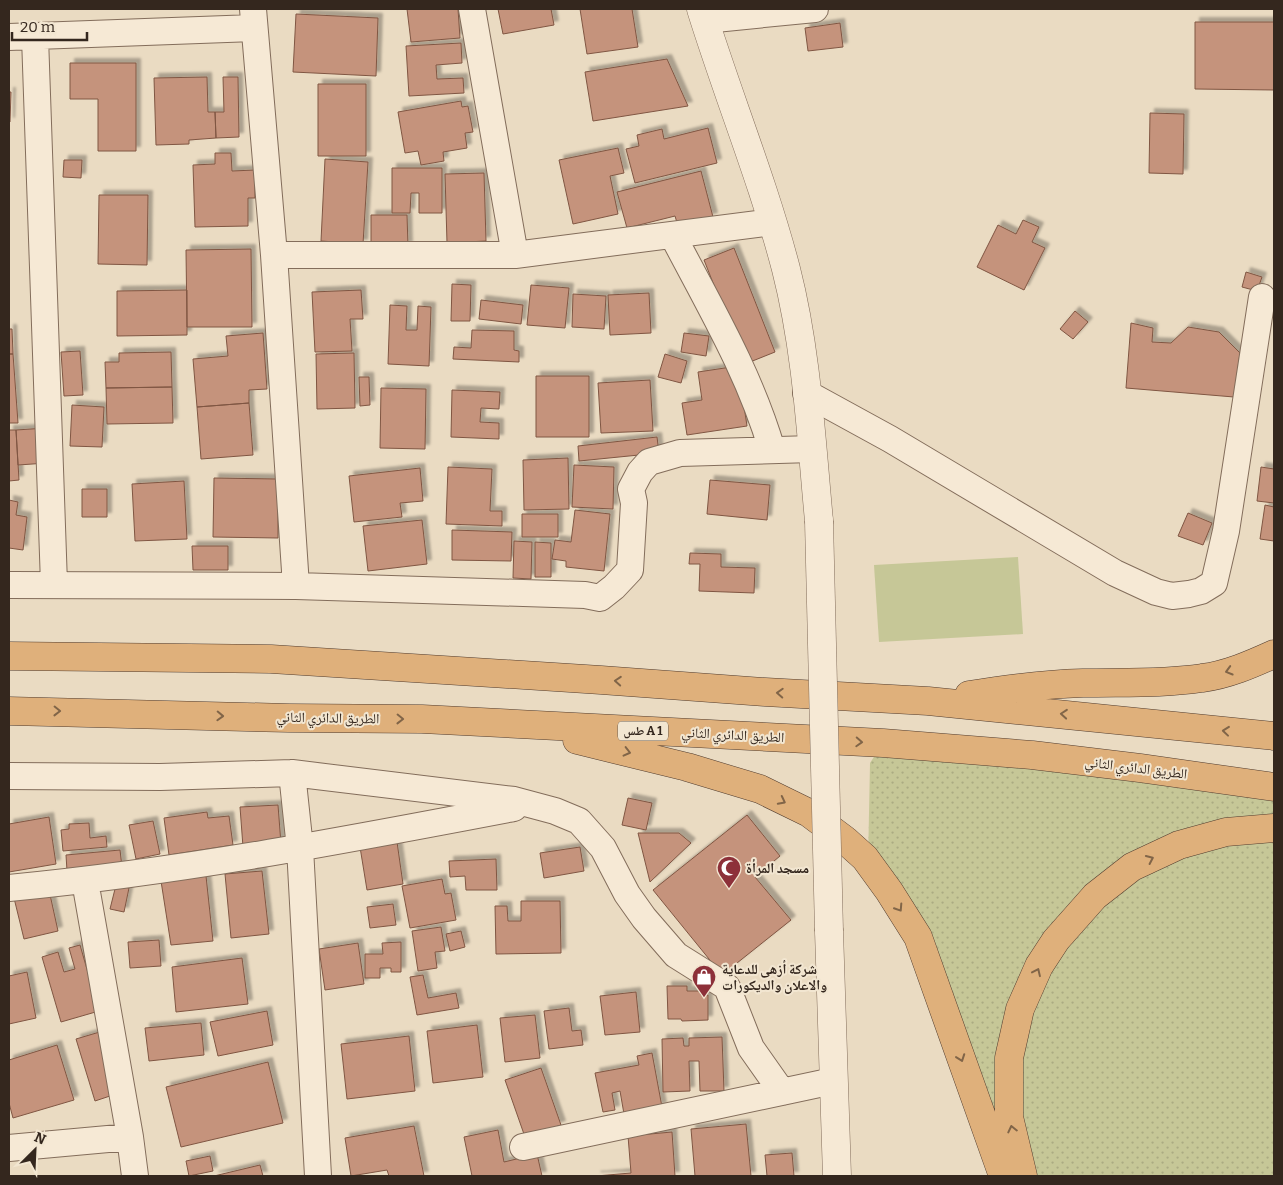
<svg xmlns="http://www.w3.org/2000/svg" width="1283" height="1185" viewBox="0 0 1283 1185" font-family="Bitter,'Noto Naskh Arabic',serif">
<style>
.park{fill:url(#park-dots)}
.pitch{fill:#c6c797}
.building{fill:#c5937b;stroke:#805643;filter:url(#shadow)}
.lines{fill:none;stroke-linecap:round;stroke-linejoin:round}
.minor-casing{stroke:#836d5b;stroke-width:28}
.tertiary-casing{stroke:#836d5b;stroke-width:29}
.trunk-casing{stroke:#513c2f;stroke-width:29}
.minor{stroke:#f6e9d5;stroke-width:26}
.tertiary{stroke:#f6e9d5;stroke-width:28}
.trunk{stroke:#dfb07b;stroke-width:28}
.tertiary-bridge-casing{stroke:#836d5b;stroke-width:29;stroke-linecap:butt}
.tertiary-bridge{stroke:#f6e9d5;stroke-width:28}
.oneway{stroke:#816548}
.labels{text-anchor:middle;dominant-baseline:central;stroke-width:4;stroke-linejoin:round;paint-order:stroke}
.shield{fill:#f2e6d1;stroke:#6d6054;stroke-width:1}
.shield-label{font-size:12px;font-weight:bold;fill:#34271e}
.street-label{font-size:14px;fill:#34271e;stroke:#f2e6d1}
.poi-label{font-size:14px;font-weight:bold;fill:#34271e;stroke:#f2e6d1;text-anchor:start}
</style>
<defs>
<pattern id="park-dots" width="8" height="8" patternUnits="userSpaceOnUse" patternTransform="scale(1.25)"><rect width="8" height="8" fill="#c6c797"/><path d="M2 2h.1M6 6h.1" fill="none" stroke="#abab82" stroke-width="1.8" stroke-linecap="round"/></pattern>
<filter id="shadow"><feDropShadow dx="4.5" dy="-4.5" stdDeviation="1" flood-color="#0004"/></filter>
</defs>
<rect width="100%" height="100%" fill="#eadbc2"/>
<path class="park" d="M883,743L1274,788V1176H1031L984,1122L918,937L868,863L870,763Z"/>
<path class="pitch" d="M1018,557L1023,634L879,642L874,565Z"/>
<path class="building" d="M407,9H458L460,38L411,42Z
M498,9H551L554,25L503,34Z
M580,9H632L638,47L587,54Z
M296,14L378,18L376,76L293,72Z
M1195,22H1274V90L1195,89Z
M840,23L843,47L808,51L805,28Z
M461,43L462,63L436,65L437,79L463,78L464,93L409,96L406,46Z
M667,59L688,106L593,121L585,72Z
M70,63H136V151H98V99H70Z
M207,77L208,112H215L216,138L189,140V144L156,145L154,78Z
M223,77H238L239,137L216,138L215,112H224Z
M318,84H366V156H318Z
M9,92H11L10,122H9Z
M461,101L462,107L468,106L473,132L465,133L467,148L443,152L444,161L421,165L418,151L405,153L398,112Z
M1150,113L1184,114L1183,174L1149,173Z
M708,128L717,163L635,183L626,149L639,146L637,135L662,129L664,139Z
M618,148L624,173L610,176L618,214L573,224L559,160Z
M215,153H231L232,171L255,170V198H248V226L195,227L193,165L215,164Z
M325,159L368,162L363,244L321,241Z
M64,160H82L81,178L63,177Z
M392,168H442V213H419V193H411L410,213H392Z
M701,171L713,217L678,226L675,216L627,228L617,192Z
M484,173L486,241L447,243L445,174Z
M99,195H148L147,265L98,264Z
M371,215H407L408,246H371Z
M1023,220L1039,227L1032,242L1045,248L1024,290L977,267L998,225L1016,234Z
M734,248L775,352L745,364L704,260Z
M251,249L252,327H187L186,250Z
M1246,272L1262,277L1257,291L1242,287Z
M452,284L471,285L470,321H451Z
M531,285L569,288L565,328L527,325Z
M187,290V335L117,336V291Z
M361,290L363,319H350L352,351L315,352L312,292Z
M649,293L651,333L610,335L608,295Z
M573,294L606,296L604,329L572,327Z
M481,300L523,305L521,324L479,319Z
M390,305L407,306L406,330H417L418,306L431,307L429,366L388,364Z
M1075,311L1088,322L1073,339L1060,329Z
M1131,323L1153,328L1152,342L1171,343L1188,327L1219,332L1240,353L1234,397L1126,388Z
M9,329H12L13,354H9Z
M472,330L514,331V350L519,351V362L453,359L454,347L471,348Z
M263,333L267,389L249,390V403L197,407L193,359L228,356L226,336Z
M684,333L709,336L706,356L681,352Z
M80,351L83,395L64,396L61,352Z
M171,352L172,387L106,388L105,362H119V353Z
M354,353L355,408L317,409L316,354Z
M9,354H13L18,423H9Z
M665,354L687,361L681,383L658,377Z
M738,366L747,426L687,435L682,403L702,400L698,372Z
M536,376H589V437H536Z
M359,377H369L370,405L360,406Z
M650,380L653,431L601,433L598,383Z
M172,387L173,423L107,424L106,388Z
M381,388L426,389L425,449L380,448Z
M452,390L500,392L499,409L481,408L480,422L499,423V439L451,437Z
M249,403L253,455L201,459L197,407Z
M72,405L104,407L102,447L70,446Z
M46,428L47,463L18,465L16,430Z
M9,430H16L19,480L9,481Z
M657,437L659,453L579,461L578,446Z
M568,458L569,509L524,510L523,460Z
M574,465L614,467L613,509L572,507Z
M448,467L492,469L490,511H502V526L446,524Z
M1261,467L1274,469V503L1257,501Z
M420,468L423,501L400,503L402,517L354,522L349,476Z
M214,478L278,479V538L213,537Z
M710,480L770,485L767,520L707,514Z
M184,481L187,539L135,541L132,484Z
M82,489H107V517H82Z
M9,500L18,502L16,515L27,517L23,550L9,548Z
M1265,505L1274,507V541L1260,539Z
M575,510L610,514L604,571L566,567V561L552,559L555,540L571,542Z
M1188,513L1212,523L1203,545L1178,536Z
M522,514H558V537H522Z
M422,520L427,564L368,571L363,526Z
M452,530L512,532L511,561L452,560Z
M514,541L532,542L531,579L513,578Z
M535,542L551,543V577H535Z
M192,546H228V570H193Z
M690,553L721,554V567L755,568L754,593L699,591L700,564H689Z
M628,798L652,803L646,830L622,825Z
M278,805L281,844L243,847L240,807Z
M207,812L208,818L229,816L233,845L169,855L164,818Z
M747,815L780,856L755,877L791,920L722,975L653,890Z
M49,817L56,864L9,872V824Z
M153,821L160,854L136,859L129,825Z
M89,823L90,838L106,836L107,847L63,851L61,830L69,829V824Z
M638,833H679L691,843L650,882Z
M397,842L403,884L367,890L360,847Z
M580,847L584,871L544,878L540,853Z
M120,850L122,867L67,871L66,855Z
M496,859L497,890H466L465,876L450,877L449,861Z
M262,871L269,934L231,938L225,874Z
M206,876L213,941L171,945L161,881Z
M442,879L445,894L451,893L456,920L410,928L402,886Z
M116,885L129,888L124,912L110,909Z
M49,890L58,931L24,939L14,898Z
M521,901H560L561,953L496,954L495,906H507L508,921H521Z
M393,904L396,925L370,928L367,907Z
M441,927L445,951L435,952L437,968L418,971L412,931Z
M461,931L465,947L450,951L446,934Z
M159,940L161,966L130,968L128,942Z
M401,942V972H391V968H380V978H365V954H383L382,943Z
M358,943L364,984L325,990L319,949Z
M80,945L99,1011L61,1022L42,957L58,952L64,972L75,969L69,948Z
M242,958L248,1004L176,1012L172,967Z
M27,972L36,1018L9,1024V976Z
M423,975L428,998L456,993L459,1008L417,1015L410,977Z
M667,986H687V991H701V995H708V1020L682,1021L681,1019H668Z
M636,992L640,1032L605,1035L600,996Z
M569,1008L572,1031L581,1030L583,1045L549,1049L544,1011Z
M267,1011L273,1045L218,1056L210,1022Z
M535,1015L540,1058L505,1062L500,1018Z
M201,1023L204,1055L149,1061L145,1028Z
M477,1025L483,1077L433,1083L427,1031Z
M103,1031L122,1092L95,1101L76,1039Z
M409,1036L415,1091L347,1099L341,1044Z
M722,1037L724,1091H700L699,1061H689L690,1091L663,1092L662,1039L683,1038L684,1046H689V1038Z
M57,1045L74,1100L13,1118L9,1103V1060Z
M652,1053L662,1107L624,1114L620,1091L612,1093L615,1110L603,1112L595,1073L639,1065L637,1056Z
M268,1062L283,1123L181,1147L166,1087Z
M541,1068L561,1125L525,1137L505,1080Z
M746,1124L751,1176H695L691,1129Z
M414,1126L424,1176H389L387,1170L351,1176L345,1138Z
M498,1130L504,1162L537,1154L542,1176H472L464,1137Z
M672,1132L675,1176H596L631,1173L628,1136Z
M792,1153L794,1176H767L765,1155Z
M210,1156L213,1171L189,1176L186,1161Z
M260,1165L263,1176H214Z"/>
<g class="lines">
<defs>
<path id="minor" d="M253,9L274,255L296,586
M472,9L515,255L772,222
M705,20L815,9
M9,37L254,28
M35,37L54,584
M673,236C709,305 750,374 772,450
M274,255H515
M806,393L890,439L1115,573L1156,592L1172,596L1189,594L1201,591L1214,583L1226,531L1262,297
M9,585L296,586L585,595L600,598L614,587L630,570L634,503L631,489L640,472L649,462L680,453L812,449
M292,773L300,848L318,1176
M9,776L160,777L292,773L514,800L555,811L579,821L603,848L627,894L644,918L676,955L727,987L751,1048L782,1092
M85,881L130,1137L135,1176
M9,888C179,872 346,840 514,808
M523,1147L833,1081
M9,1148L130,1137"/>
<path id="tertiary" d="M701,9C728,96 763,181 786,269C807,351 811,437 819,521
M829,931L837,1176"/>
<path id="trunk" d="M9,656L271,659L601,680L765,692L928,701L1274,736
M969,695C1006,689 1045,684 1083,683C1123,682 1162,684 1202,678C1227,675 1252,664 1274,654
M9,711L289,718L422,719L883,743L1032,755L1140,768L1274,787
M577,740L687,767L760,789L809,813L845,840L865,858L889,891L918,937L1003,1176
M1023,1176L1009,1117V1058L1020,1009L1039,966L1056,940L1095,896L1132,867L1179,845L1226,832L1274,828"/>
</defs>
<use href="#minor" class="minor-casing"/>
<use href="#tertiary" class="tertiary-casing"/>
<use href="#trunk" class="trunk-casing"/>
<use href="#minor" class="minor"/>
<use href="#tertiary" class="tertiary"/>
<use href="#trunk" class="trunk"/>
<defs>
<path id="tertiary-bridge" d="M819,521L829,931"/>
</defs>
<use href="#tertiary-bridge" class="tertiary-bridge-casing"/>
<use href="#tertiary-bridge" class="tertiary-bridge"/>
</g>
<defs><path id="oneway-chevron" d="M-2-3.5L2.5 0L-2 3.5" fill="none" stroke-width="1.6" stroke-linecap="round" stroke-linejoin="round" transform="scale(1.25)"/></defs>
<g class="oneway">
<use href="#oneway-chevron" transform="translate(1229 671) rotate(164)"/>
<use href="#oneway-chevron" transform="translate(618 681) rotate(-176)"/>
<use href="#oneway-chevron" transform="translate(780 693) rotate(-177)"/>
<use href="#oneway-chevron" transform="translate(57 711) rotate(1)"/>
<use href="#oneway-chevron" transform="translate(1064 714) rotate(-175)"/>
<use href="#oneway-chevron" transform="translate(220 716) rotate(2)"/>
<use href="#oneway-chevron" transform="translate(400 719) rotate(1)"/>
<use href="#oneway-chevron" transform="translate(1226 731) rotate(-174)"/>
<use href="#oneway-chevron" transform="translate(859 742) rotate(3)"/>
<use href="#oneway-chevron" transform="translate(627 752) rotate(14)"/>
<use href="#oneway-chevron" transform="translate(782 801) rotate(27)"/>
<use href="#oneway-chevron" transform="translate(1150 859) rotate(-25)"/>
<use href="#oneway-chevron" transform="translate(899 908) rotate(57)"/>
<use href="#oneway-chevron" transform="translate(1037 972) rotate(-65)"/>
<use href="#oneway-chevron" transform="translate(961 1058) rotate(70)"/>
<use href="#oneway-chevron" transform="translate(1012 1129) rotate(-103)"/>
</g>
<defs>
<symbol id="mosque-pin" viewBox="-11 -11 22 30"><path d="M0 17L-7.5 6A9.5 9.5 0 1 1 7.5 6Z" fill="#8d3039" stroke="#f2e6d1"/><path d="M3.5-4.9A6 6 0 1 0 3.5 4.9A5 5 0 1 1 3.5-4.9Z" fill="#fff"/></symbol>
<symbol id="shop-pin" viewBox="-11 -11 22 30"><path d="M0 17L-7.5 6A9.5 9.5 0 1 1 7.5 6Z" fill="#8d3039" stroke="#f2e6d1"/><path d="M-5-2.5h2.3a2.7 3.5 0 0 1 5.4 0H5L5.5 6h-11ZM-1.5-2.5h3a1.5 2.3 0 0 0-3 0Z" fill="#fff"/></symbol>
</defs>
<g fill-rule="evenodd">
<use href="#mosque-pin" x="715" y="854" width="28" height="38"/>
<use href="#shop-pin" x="690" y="963" width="28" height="38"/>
</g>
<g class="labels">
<rect class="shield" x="618" y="721.5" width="50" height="19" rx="4"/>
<g class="shield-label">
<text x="643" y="731">طس A 1</text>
</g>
<g class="street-label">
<text transform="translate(328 718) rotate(1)">الطريق الدائري الثاني</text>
<text transform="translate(733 735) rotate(3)">الطريق الدائري الثاني</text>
<text transform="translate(1136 768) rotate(7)">الطريق الدائري الثاني</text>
</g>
<g class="poi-label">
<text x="746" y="868">مسجد المرأة</text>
<text x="722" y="969">شركة أزهى للدعاية<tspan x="722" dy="16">والاعلان والديكورات</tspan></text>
</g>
</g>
<rect width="1283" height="1185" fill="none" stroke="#34271e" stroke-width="20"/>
<g transform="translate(35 1150) rotate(24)" stroke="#f2e6d1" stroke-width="4" paint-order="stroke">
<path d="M0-4L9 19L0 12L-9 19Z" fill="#34271e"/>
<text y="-8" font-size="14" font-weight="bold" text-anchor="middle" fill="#34271e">N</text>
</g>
<path d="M12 32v8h75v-8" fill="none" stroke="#34271e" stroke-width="2.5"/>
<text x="20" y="32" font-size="15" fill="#34271e" stroke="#f2e6d1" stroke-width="4" paint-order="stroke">20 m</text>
</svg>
